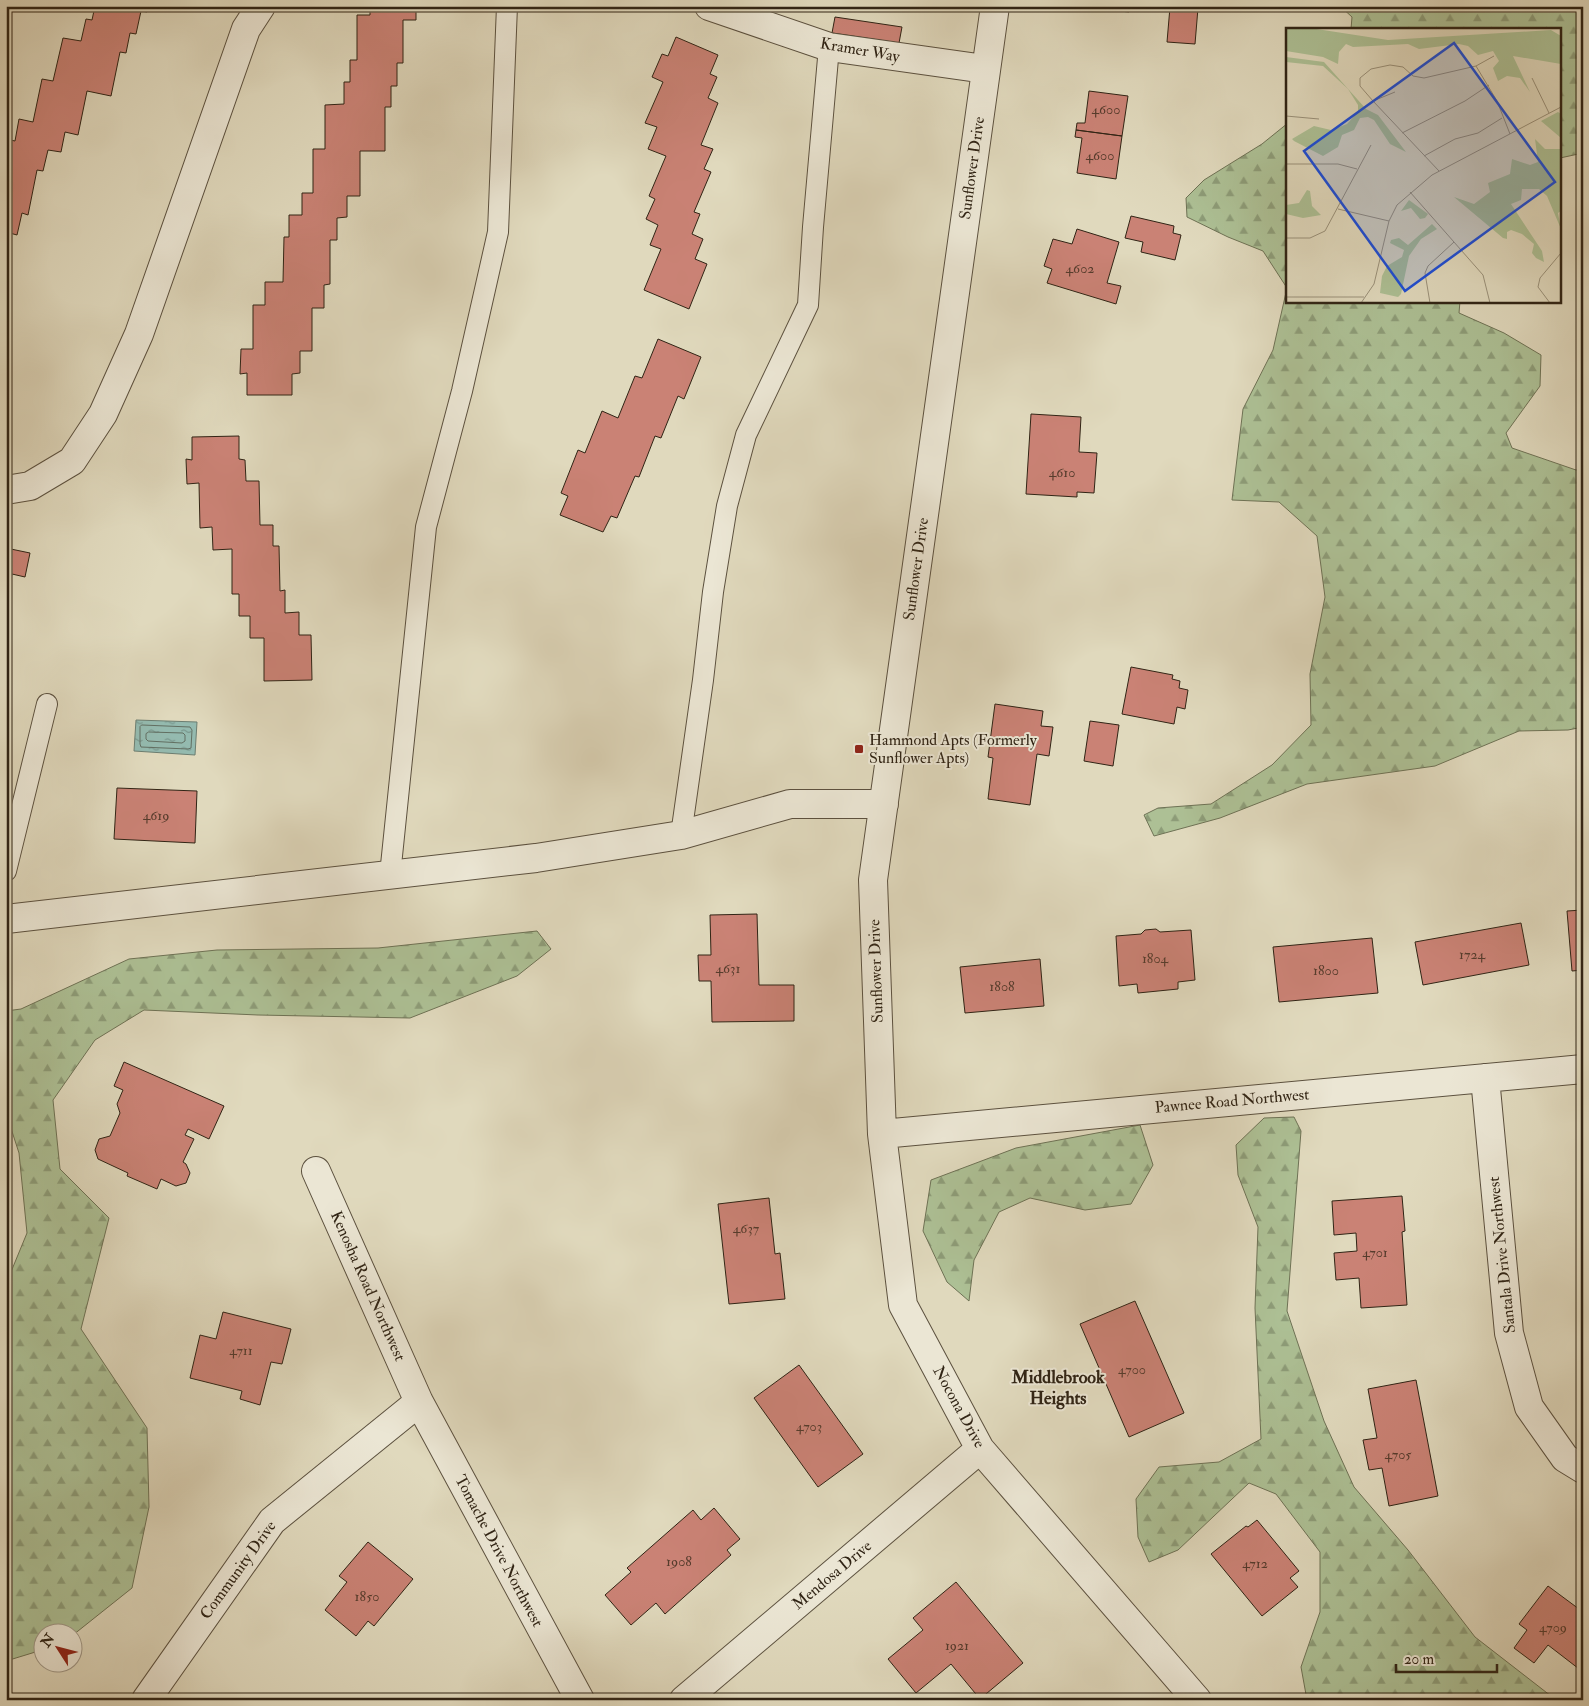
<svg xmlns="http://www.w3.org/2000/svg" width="1589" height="1706" viewBox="0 0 1589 1706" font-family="'IM FELL Double Pica',serif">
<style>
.forest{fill:url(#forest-firs);stroke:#6e7255}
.water{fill:url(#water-ripples);stroke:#6c7e71}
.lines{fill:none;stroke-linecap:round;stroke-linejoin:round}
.shore{stroke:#626f62;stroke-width:1}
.building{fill:#ca8275;stroke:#302415}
.lane-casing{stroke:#5c513f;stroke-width:22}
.street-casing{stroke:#5c513f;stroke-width:30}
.lane{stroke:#ebe6d4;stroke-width:20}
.street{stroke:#ebe6d4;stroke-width:28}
.poi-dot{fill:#8f2418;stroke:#ebe6d4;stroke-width:2}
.labels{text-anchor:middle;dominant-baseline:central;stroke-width:4;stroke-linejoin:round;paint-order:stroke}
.number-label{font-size:14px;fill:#563c2d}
.street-label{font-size:16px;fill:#302415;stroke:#ebe6d4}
.poi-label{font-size:16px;fill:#302415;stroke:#ebe6d4;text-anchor:start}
.neighbourhood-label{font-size:18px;font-weight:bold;fill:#302415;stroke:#ebe6d4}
.inset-road{fill:none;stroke:#9a917a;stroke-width:1}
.view{fill:#1d4ed8;fill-opacity:0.15;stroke:#1d4ed8;stroke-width:2.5}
.inset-edge{fill:none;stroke:#302415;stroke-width:2.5}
</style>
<defs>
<pattern id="forest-firs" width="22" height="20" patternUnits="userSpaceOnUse" patternTransform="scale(1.25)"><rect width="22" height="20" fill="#adc095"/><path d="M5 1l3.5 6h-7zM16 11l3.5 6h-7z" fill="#8d9c78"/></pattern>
<pattern id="water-ripples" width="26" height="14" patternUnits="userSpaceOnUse" patternTransform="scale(1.25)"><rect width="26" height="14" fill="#94baaf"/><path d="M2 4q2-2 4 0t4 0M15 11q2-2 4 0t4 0" fill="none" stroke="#79978d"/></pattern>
</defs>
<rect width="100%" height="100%" fill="#e0d9bd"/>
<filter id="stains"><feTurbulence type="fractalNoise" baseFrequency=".004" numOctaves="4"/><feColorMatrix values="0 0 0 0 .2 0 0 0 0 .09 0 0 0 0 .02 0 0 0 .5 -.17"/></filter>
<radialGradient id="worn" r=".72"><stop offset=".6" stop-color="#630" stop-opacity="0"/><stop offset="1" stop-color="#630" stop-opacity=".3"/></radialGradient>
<path class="forest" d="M1340,6H1583V153L1560,158V29H1351L1352,17Z
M1288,123V301H1460L1459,313L1504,333L1541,355L1540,386L1506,433L1512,448L1576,470L1583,469V727L1568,730L1519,731L1435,766L1307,784L1220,818L1154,836L1144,815L1158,808L1211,804L1272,765L1311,725L1310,674L1325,597L1317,536L1279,502L1232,500L1243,409L1273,350L1287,288L1263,251L1228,237L1187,217L1186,198L1204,180L1262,144Z
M537,931L551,949L517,976L410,1018L258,1015L144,1010L95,1040L53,1100L60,1169L109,1218L81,1329L147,1428L149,1507L132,1588L73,1635L72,1634H42V1650L6,1661V1284L27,1233L19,1153L6,1113V1011L21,1009L129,959L217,950L378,948Z
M1294,1117L1301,1131L1287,1311L1324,1421L1354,1487L1408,1550L1475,1637L1551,1696L1553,1700H1307L1301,1667L1320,1612V1552L1276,1494L1249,1483L1178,1550L1149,1562L1138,1537L1136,1499L1159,1467L1219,1462L1261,1439L1255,1308L1258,1227L1238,1175L1236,1145L1264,1118Z
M1140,1125L1153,1165L1131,1204L1085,1210L1030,1198L999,1212L974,1260L969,1301L947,1282L923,1231L931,1180L1016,1148Z"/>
<path class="water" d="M136,720L197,722L195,755L134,751Z"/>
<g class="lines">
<path class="shore" d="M142,725L190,727L192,730L191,748L188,749L141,747L140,744V727Z
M149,732L183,733L185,735V741L182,743L148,741L146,739V734Z"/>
</g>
<path class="building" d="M95,6H148L147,12L141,11L136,34L130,33L126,53L120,52L111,96L87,91L78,135L65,132L61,152L48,150L43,171L37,170L28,215L22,213L17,235L6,232V139L15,141L19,119L33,122L42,79L53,81L63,38L81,41L86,19L92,20Z
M370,6H416V20H403V63H397V86H391V107H385V151H360V196H347V217L337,218V240H330V284L324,285V308H312V351H300V373L292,374V395H247V373L240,374L241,349H253V305H265V282H283L284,237H289V215H302V193H313V149H325V105L344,104V82H350V60H357V15H370Z
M1092,6H1130L1129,12L1092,8Z
M1170,7L1198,8L1195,44L1167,42Z
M835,17L902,27L899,43L832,33Z
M676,37L718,55L710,74L717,77L708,98L718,103L701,145L713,149L704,169L711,172L694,212L700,214L692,234L703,239L695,259L707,264L689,309L644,290L661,249L650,245L658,225L646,219L655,199L649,196L666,156L648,149L657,127L645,123L663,82L652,77L662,54L668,56Z
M1089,91L1128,96L1122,136L1076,130L1077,123H1085Z
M1076,130L1122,136L1116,179L1077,173L1082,138L1075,137Z
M1131,216L1174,226L1173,233L1181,235L1175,260L1141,252L1143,242L1125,238Z
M1077,229L1119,242L1107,283L1121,286L1116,304L1047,283L1052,269L1044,266L1053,239L1072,244Z
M658,339L701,357L684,399L678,396L661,438L655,436L639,477L635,476L617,518L611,516L603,532L560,515L568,496L561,493L578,450L585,453L602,411L618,418L635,376L642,378Z
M1031,414L1081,417L1079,452L1097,453L1094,493L1077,492V497L1026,494Z
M239,436V459L245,460L246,481H259L260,525H273V546H279L280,591L285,590V613L299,612V635H311L312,680L264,681V638H250V616H239V594H232V549L213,550L212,527L200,528L199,483L187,484L186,459L192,460V437Z
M6,548L30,553L25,577L12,574L8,594H6Z
M1131,667L1173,675L1172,679L1180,681L1179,688L1188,690L1185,709L1177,707L1174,724L1122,714Z
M995,704L1043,711L1041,726L1053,727L1049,756L1037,754L1030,805L988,799L993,758L988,757Z
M1090,721L1119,725L1113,766L1084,761Z
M117,788L197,791L195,843L114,839Z
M1583,910V970L1572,971L1567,911Z
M757,914L759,985H794V1021L712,1022L711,981H699L698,955H711L710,915Z
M1521,923L1529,965L1423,985L1415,942Z
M1156,929L1160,932L1191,930L1195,980L1178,982V989L1138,993L1137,984L1119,986L1116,936L1141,934L1145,930Z
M1372,938L1378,993L1279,1002L1273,947Z
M1040,959L1044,1006L965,1013L960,967Z
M124,1062L224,1106L209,1139L188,1129L185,1135L194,1139L183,1162L186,1164L190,1173L186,1183L176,1186L161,1179L157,1189L127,1176L128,1173L98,1159L95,1150L99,1139L110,1136L120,1113L117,1104L123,1090L114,1086Z
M1402,1196L1405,1231L1402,1232L1407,1305L1361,1308L1359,1278L1336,1280L1334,1253L1357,1251L1356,1233L1334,1235L1332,1201Z
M769,1198L775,1254L780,1253L785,1299L729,1304L718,1204Z
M1135,1301L1184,1413L1129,1437L1080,1324Z
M223,1312L291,1329L282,1364L271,1362L260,1405L240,1399L242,1391L190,1378L200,1335L216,1339Z
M799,1365L863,1454L818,1487L754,1398Z
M1416,1380L1438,1496L1389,1506L1382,1468L1369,1470L1363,1440L1377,1438L1368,1389Z
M714,1508L740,1539L727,1550L731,1555L665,1614L656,1603L631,1625L605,1595L631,1572L627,1568L693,1510L701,1520Z
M1257,1520L1299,1571L1290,1578L1298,1587L1262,1616L1211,1554L1246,1526L1248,1527Z
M368,1542L413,1579L374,1626L368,1621L356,1636L325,1610L347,1582L339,1576Z
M956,1582L1023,1663L980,1699L951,1664L916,1693L888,1659L923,1630L913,1618Z
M1548,1586L1583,1612V1672L1548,1645L1534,1663L1514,1648L1527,1630L1519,1624Z"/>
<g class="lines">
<defs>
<path id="lane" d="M681,835L703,680L713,592L727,506L746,435L808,305L813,227L829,47
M6,871L47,704
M390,875L426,527L462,391L498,232L507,6"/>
<path id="street" d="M709,6L829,47L985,69
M995,6L873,880L882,1134L903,1305L980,1449L1197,1700
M6,490L30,486L72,461L103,414L139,334L246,29L261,6
M6,919L536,858L681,835L790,804H884
M1485,1078L1509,1333L1529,1407L1565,1458L1583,1469
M882,1134L1583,1069
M316,1171L419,1402L580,1700
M146,1700L272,1521L419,1402
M684,1700L980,1449"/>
</defs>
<use href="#lane" class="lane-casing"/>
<use href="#street" class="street-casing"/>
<use href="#lane" class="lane"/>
<use href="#street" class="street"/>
</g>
<rect class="poi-dot" x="854" y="744" width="10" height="10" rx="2.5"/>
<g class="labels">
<g class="number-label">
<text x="1106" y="109">4600</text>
<text x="1100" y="155">4600</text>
<text x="1080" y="268">4602</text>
<text x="1062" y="472">4610</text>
<text x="156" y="815">4619</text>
<text x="1472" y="954">1724</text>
<text x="1155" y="958">1804</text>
<text x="728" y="968">4631</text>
<text x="1326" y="970">1800</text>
<text x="1002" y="986">1808</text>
<text x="746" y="1228">4637</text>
<text x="1375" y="1252">4701</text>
<text x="241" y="1350">4711</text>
<text x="1132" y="1369">4700</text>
<text x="809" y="1426">4703</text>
<text x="1398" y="1454">4705</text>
<text x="679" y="1561">1908</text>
<text x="1255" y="1563">4712</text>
<text x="367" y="1596">1850</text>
<text x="1553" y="1627">4709</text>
<text x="957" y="1645">1921</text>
</g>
<g class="street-label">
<text transform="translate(860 50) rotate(10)">Kramer Way</text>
<text transform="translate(972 168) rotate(-82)">Sunflower Drive</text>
<text transform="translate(916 569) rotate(-82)">Sunflower Drive</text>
<text transform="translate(876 971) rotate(-92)">Sunflower Drive</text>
<text transform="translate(1232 1101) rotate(-5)">Pawnee Road Northwest</text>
<text transform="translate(1502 1255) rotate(-96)">Santala Drive Northwest</text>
<text transform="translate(368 1286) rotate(66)">Kenosha Road Northwest</text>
<text transform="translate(959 1407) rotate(61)">Nocona Drive</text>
<text transform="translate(499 1551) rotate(62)">Tomache Drive Northwest</text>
<text transform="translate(238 1570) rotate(-54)">Community Drive</text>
<text transform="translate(832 1575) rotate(-40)">Mendosa Drive</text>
</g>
<g class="poi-label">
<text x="869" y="740">Hammond Apts (Formerly<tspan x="869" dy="18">Sunflower Apts)</tspan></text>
</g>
<g class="neighbourhood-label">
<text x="1058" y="1377">Middlebrook<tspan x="1058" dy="21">Heights</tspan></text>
</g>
</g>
<g transform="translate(1286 28)">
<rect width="275" height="275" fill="#e0d9bd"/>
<path d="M0,0H24L102,12L265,2L275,8V36L227,28L244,64L234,50L221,48L212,53L207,40L213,33L207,23L192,27L182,18L173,16L133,21L122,16L67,19L60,16L53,24L52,36L37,29L0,23ZM0,29L38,34L80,81L92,87L120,124L104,116L88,92L82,89L74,90L68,102L56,107L52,119L37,128L8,113L6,111L28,98L45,102L61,96L72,84V77L62,61L37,38L0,34ZM272,84L275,86V110L255,93ZM249,111L259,121H275V183L272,185L275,201L261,168L253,161H236L235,172L225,176L256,223L258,234L250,230L246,225L248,216L236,206L225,202L221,204V211L217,210L168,169L188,176L204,164L202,155L224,146L226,131L244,137L252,134ZM21,162L24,163L26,178L35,187L17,190L0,186V177L13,175ZM123,172L142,186L139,190L134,191L125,180L115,183ZM146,196L151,201L135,211L123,228L115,266L112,269L94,265L96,248L101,238L116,229L118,222L104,215L105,212L113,210L122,217Z" fill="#adc095"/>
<path class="inset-road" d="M190,38L211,73L224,106M246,50L263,85M87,73L109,64M0,88L33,91M116,105L179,73L203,57M138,128L169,111L192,105L216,90M0,136H52L71,141M153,143L87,73L74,58V50L85,41L104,37L117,39L127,48L138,50L190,38L208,28M124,164L197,247L204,275M52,181L103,193M0,210H24L39,203L85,117M0,269H78M75,275L88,256L103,193L111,177L146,147L275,79M144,275L139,245L142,238L168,214M264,275L252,259L254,250L275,225"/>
<path class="view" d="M168,15L269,154L119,263L18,123Z"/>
<rect width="275" height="275" class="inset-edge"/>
</g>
<rect width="1589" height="1706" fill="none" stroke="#e0d9bd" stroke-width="25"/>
<rect x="8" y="8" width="1574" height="1691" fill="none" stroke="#302415" stroke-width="2.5"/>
<rect x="12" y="12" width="1564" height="1681" fill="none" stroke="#302415"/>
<g transform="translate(58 1648) rotate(306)"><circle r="24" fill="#ebe6d4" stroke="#a09888"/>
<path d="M0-4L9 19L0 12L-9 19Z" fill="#8f2418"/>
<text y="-8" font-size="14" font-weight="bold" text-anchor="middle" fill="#302415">N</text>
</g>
<path d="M1396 1664v8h101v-8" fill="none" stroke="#302415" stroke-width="2.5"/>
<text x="1404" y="1664" font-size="15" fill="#302415" stroke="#ebe6d4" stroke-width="4" paint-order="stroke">20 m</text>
<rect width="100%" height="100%" filter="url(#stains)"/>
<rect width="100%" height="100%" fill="url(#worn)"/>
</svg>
